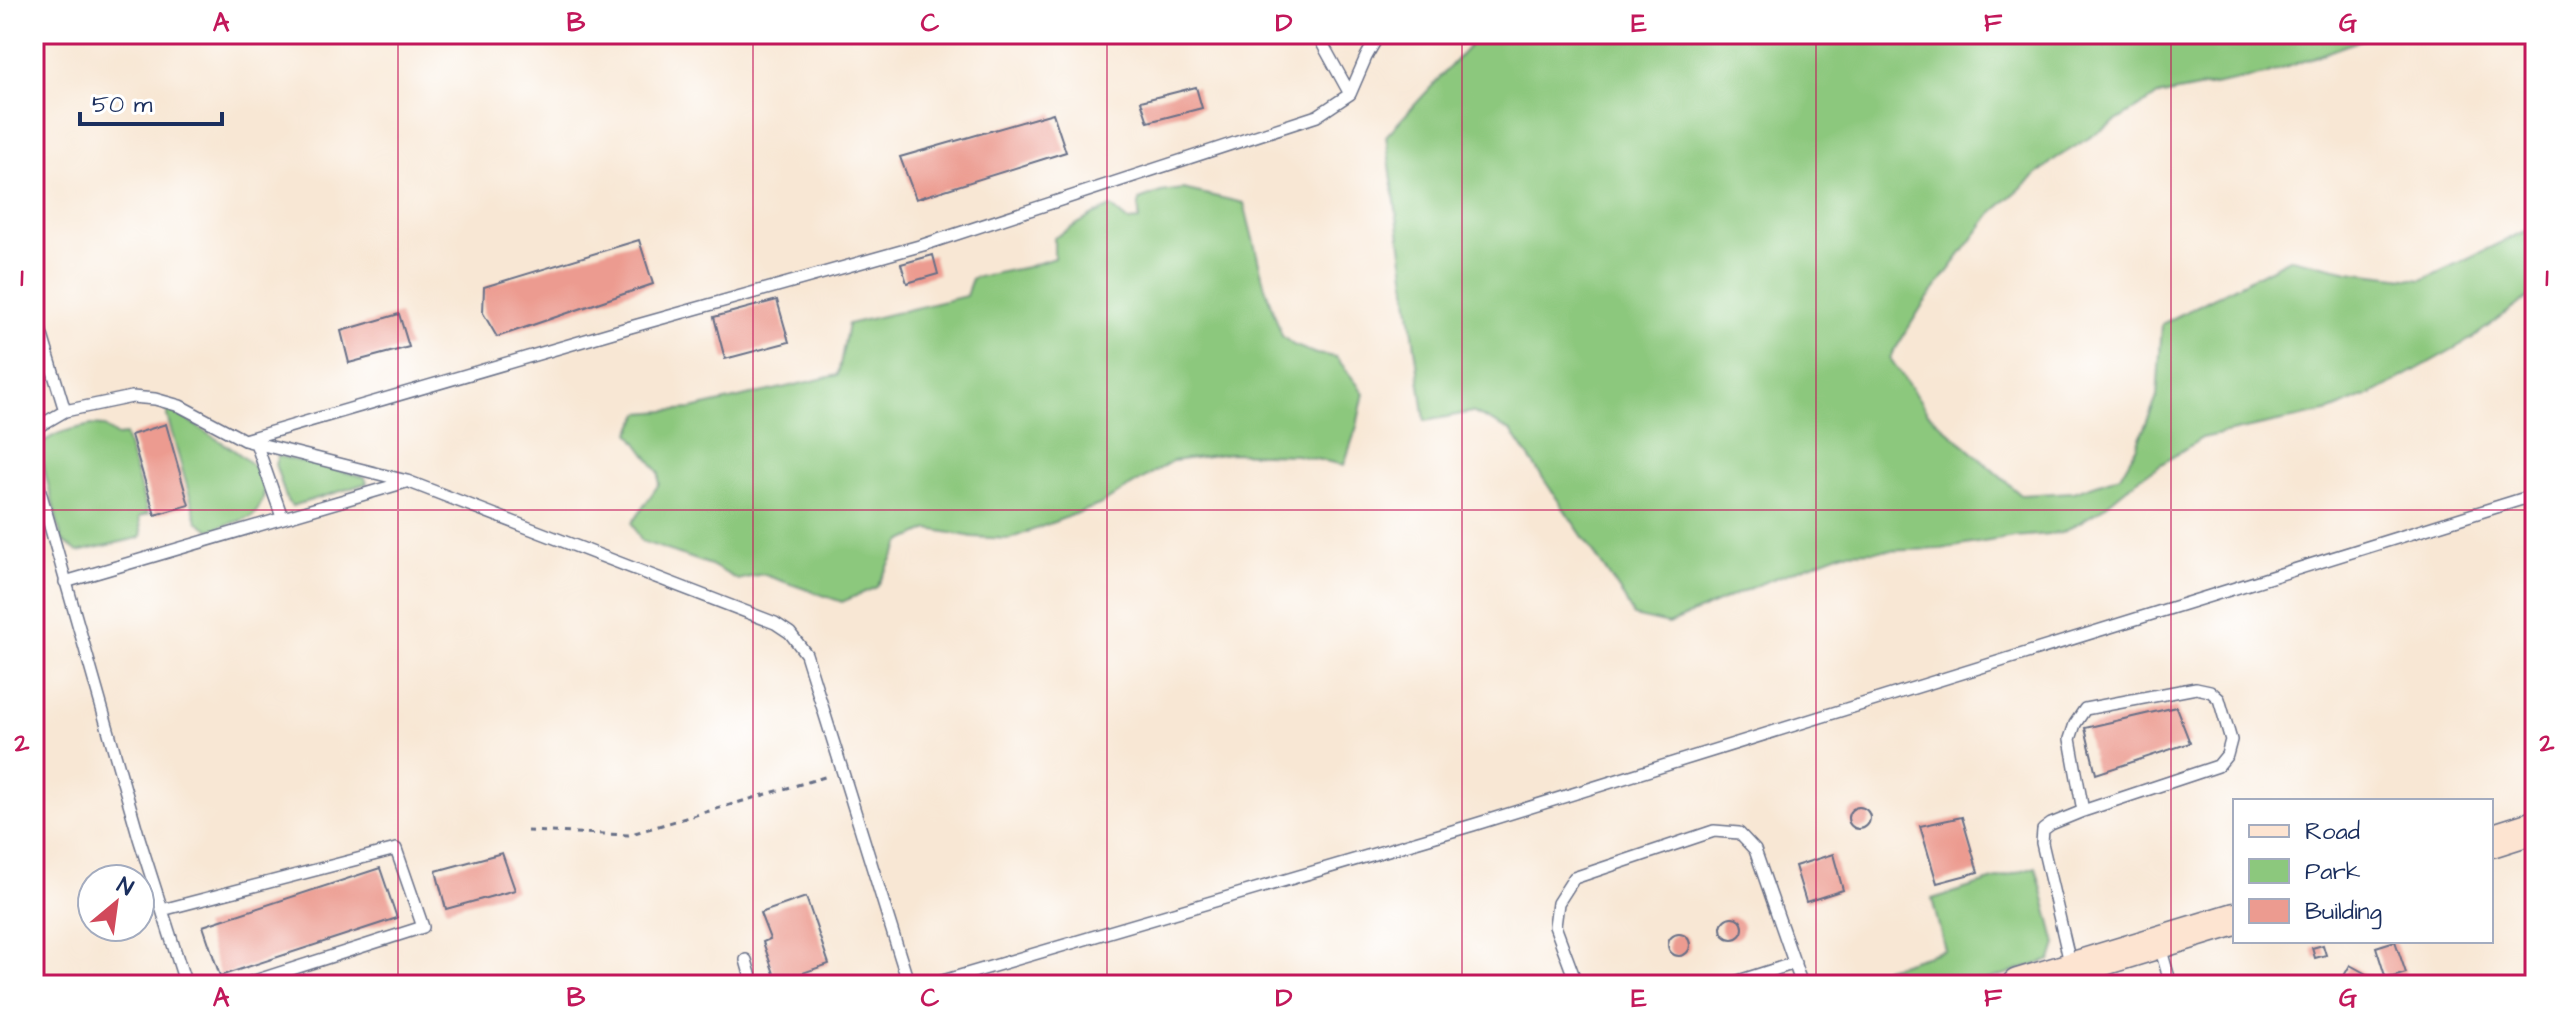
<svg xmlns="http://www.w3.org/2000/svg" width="2569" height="1019" viewBox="0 0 2569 1019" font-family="'Architects Daughter',sans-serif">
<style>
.green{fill:#8cc87d;stroke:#547c6e;stroke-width:2}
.building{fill:#ec9b90}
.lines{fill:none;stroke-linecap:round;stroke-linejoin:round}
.lane-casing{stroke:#686f87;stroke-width:14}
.secondary-casing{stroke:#686f87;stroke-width:35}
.path{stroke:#686f87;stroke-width:3;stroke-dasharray:6 6;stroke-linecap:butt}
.lane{stroke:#fff;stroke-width:11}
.secondary{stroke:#fde4d1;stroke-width:32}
.grid{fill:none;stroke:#c2185b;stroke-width:2;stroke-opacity:0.55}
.neatline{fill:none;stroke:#c2185b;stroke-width:3}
.grid-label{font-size:26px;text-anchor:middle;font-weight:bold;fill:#c2185b}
</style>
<rect width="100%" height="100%" fill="#fff"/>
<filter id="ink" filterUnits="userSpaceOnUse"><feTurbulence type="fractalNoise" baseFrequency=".0125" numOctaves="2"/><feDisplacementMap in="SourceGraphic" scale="16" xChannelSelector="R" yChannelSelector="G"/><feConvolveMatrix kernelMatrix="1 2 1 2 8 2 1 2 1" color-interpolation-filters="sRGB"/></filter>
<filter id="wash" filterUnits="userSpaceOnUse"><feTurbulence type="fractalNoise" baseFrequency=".006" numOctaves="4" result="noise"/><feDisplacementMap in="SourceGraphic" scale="32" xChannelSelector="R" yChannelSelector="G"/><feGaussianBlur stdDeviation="1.8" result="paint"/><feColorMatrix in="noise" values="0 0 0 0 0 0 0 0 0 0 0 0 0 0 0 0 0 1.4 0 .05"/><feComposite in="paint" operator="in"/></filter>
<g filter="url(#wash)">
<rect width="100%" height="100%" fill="#f8e7d4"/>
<path class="green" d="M1480,34H2377L2265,75L2157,96L2055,159L1992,213L1922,306L1890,358L1928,413L2021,495L2073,492L2120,476L2136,448L2157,397L2162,324L2291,258L2349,271L2422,280L2525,231L2535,237V292L2471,339L2378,391L2330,411L2202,438L2138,479L2100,510L2062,533L2014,537L1941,549L1844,552L1757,585L1669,624L1633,616L1625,599L1511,431L1472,412L1425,421L1386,136Z
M1183,189L1244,203L1265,287L1282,336L1293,345L1316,354L1336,357L1364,393L1357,426L1344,465L1296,455L1230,453L1173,461L1099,505L1009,539L973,537L929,529L901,542L877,587L842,602L762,574L738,580L711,565L641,541L632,523L659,484V473L630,433L640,413L691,409L838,375L848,324L966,296L972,278L1027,267L1054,258V238L1093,215L1111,207L1128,221L1139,220V200L1161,192Z
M168,409C183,416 197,427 212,436C241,455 286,478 252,517L210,530L197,521L167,416Z
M92,425L103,426L117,436L125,435L148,514L139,517L142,535L138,538L78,552L62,540L39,448C50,432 74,429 92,425Z
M278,456L365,477L367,483L292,506L287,501L275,464Z
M2036,867L2056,944L2051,960L1971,985H1830L1945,950L1932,899Z"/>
<g id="blocks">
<path class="building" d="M1196,87L1202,108L1148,122L1141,101Z
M1053,113L1066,152L916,199L900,157Z
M639,240L653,284L497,337L483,313L484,287Z
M933,255L938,274L907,283L901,264Z
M777,300L789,342L725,359L714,317Z
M399,314L409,347L349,363L341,331Z
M166,424L189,505L155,515L131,435Z
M2176,707L2190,743L2096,774L2085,728Z
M1848 818a11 11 0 1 1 22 0a11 11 0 1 1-22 0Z
M1962,817L1978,872L1937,883L1920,826Z
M502,853L515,890L446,909L436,871Z
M1833,854L1843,890L1806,902L1795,866Z
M380,868L397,918L220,976L203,926Z
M806,897L829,964L777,982L763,942L770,939L760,913Z
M1721 928a11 11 0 1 1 22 0a11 11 0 1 1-22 0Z
M1668 945a11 11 0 1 1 22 0a11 11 0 1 1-22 0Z
M2395,941L2406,973L2386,979L2376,947Z
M2323,945L2326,955L2315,958L2312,948Z
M2350,965L2386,985H2348L2341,981Z"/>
</g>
</g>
<g filter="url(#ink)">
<use href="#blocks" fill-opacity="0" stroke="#686f87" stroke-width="2"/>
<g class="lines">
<defs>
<path id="lane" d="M1317,34L1350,94
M34,309L65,411
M34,429L65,411L132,397L155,399L180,406L244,440L407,481L775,623L790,633L806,654L909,985
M244,440L627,328L923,245L1317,116L1350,94L1366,57L1379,34
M256,443L282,517
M34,470L139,838L186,985
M65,582L406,482
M162,910L396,849L423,927L242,985
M2159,943L2171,985
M746,960L753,985
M2071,967L2042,843L2043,830L2051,824L2083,811L2218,766L2227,755L2231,740L2219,699L2210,691L2196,688L2085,709L2075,724L2070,739L2083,811
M929,985L1473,825L2535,495
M1577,985L1555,926L1558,903L1574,878L1714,831L1739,833L1755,850L1802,985
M1726,985L1795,963"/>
<path id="secondary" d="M2491,841L2535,827
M2018,985L2235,919"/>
</defs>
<use href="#lane" class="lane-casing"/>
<use href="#secondary" class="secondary-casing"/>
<path class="path" d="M527,831L628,835L828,776"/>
<use href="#lane" class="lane"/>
<use href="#secondary" class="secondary"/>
</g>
</g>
<path class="grid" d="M398,34V985M753,34V985M1107,34V985M1462,34V985M1816,34V985M2171,34V985M34,510H2535"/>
<rect width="2569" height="1019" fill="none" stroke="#fff" stroke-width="88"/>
<rect x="2233" y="799" width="260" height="144" fill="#ffffff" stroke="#a4acbf" stroke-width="2"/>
<rect x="2249" y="825" width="40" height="12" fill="#fde4d1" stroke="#a4acbf" stroke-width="2"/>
<text x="2305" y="839" font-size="24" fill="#1b2f5e">Road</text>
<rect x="2249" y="859" width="40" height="24" fill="#8cc87d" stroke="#a4acbf" stroke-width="2"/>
<text x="2305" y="879" font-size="24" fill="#1b2f5e">Park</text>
<rect x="2249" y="899" width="40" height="24" fill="#ec9b90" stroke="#a4acbf" stroke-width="2"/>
<text x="2305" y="919" font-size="24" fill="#1b2f5e">Building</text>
<g transform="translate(116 903) rotate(29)"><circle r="38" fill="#ffffff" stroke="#a4acbf" stroke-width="2"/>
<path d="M0-6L14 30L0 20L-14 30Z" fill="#d1495b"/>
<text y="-12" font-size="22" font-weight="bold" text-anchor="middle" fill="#1b2f5e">N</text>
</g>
<path d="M80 112v12h142v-12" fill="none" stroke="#1b2f5e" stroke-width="4"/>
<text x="92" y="112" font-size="24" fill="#1b2f5e" stroke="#ffffff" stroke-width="6" paint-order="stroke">50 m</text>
<rect x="44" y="44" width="2481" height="931" class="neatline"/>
<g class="grid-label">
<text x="221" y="31">A</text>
<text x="576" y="31">B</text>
<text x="930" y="31">C</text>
<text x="1284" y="31">D</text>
<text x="1639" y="31">E</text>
<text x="1993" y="31">F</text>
<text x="2348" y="31">G</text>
<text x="22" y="286">1</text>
<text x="2547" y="286">1</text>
<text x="22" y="751">2</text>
<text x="2547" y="751">2</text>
<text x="221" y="1006">A</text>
<text x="576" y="1006">B</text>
<text x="930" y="1006">C</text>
<text x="1284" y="1006">D</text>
<text x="1639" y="1006">E</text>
<text x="1993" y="1006">F</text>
<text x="2348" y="1006">G</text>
</g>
</svg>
